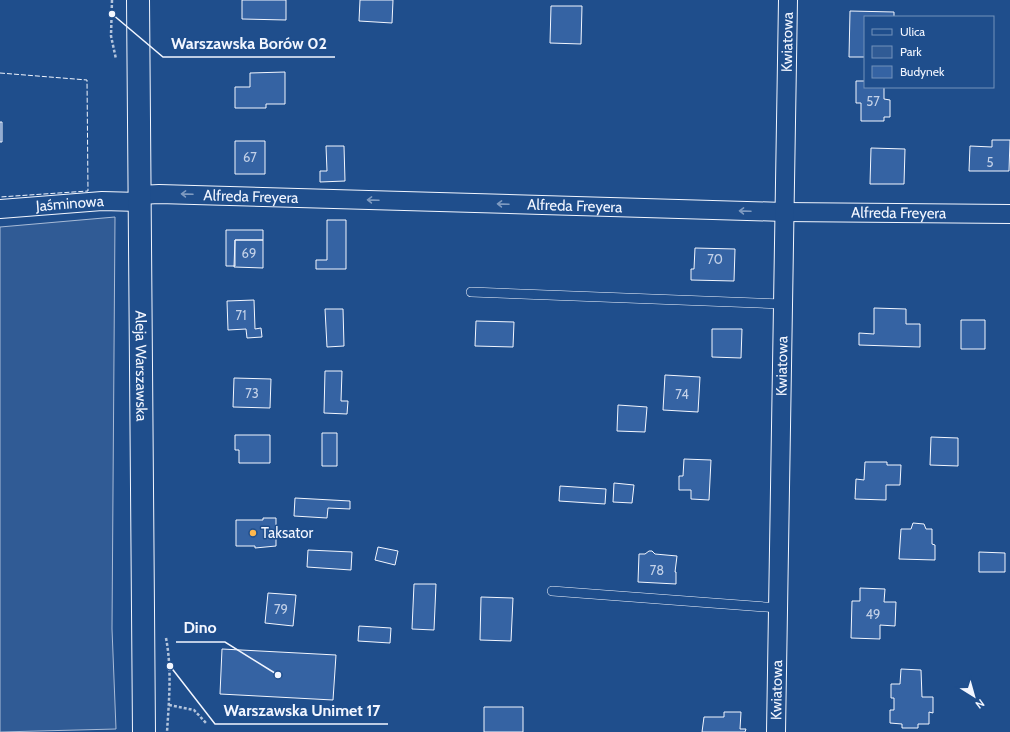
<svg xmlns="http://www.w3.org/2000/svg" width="1010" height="732" viewBox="0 0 1010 732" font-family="Cabin,sans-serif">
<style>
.green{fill:#305b95;stroke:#a8bbd7}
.building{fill:#3563a3;stroke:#f2f6ff}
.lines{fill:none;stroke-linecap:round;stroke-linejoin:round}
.service-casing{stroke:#f2f6ff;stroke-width:10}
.minor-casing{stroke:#f2f6ff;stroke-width:20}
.tertiary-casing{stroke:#f2f6ff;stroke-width:24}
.path{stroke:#b3c4dc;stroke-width:2.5;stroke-dasharray:3 2;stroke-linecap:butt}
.service{stroke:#1f4e8c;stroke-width:9}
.minor{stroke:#1f4e8c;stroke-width:18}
.tertiary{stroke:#1f4e8c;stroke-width:22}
.fence{stroke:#f2f6ff;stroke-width:1;stroke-dasharray:5 2;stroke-linecap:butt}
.oneway{stroke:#7e9ac0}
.poi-dot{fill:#ffb74d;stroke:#1f4e8c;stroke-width:1.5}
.labels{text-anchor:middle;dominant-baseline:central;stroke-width:3;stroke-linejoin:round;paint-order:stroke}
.number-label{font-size:13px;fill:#c3d1e8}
.street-label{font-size:15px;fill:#f2f6ff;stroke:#1f4e8c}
.poi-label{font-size:15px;fill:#f2f6ff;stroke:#1f4e8c;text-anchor:start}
.leader{fill:none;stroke:#f2f6ff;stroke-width:1.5}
.callout-dot{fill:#f2f6ff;stroke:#1f4e8c;stroke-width:1.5}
.callout-label{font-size:16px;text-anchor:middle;font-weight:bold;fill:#f2f6ff;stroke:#1f4e8c;stroke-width:3;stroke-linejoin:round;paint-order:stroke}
</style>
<rect width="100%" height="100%" fill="#1f4e8c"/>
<path class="green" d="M115,217L112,629L116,729L0,732V227Z"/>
<path class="building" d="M242,0H286V20L242,19Z
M360,0H393L392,23L359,21Z
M551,6H582L581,44L550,43Z
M850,11L894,12V17H865V57H849Z
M285,72V104H266V108H235V87H250V73Z
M856,81H865V87H884V99L890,100V117H884V121H861V103H856Z
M0,122H2V142H0Z
M992,140H1010L1009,171H969L970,146L992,147Z
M235,141H265V174H235Z
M326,146H344L345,181L320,182V171H327Z
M871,148L905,149L904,184H870Z
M327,220H346V269H316V260H327Z
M226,230H263V240H235V266H226Z
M235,240H263V268L234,267Z
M695,248L735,249L734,281L691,280V269H694Z
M254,300L255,329L261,328L262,337L247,338L246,329L228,330L227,301Z
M874,308L906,309V324H920V347L859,345V333L874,334Z
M325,309H343L344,346L327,347Z
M961,320H985V349H961Z
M476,321L514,322L513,347L475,346Z
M712,329H742L741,358L712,357Z
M325,371H342L341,401H348L347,414L324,413Z
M665,375L700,377L698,412L663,410Z
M234,378L271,379L270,408L233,407Z
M618,405L647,407L645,432L617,431Z
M322,433H337V466H322Z
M235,435H270V463H239V450H235Z
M931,437L958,438V466L930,465Z
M684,459L711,460L709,500L691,499V490H679V476H683Z
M865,462H887V465H901L900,485H886V500L855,499L856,479L864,480Z
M614,483L634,485L632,503L613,502Z
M560,486L606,489L605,504L559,501Z
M295,498L350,501V509L328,508L327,518L294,516Z
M263,518H276V546L255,548V546H236V520H263Z
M913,523L924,524L926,529H932V544L935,545V560L899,559L901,529H911Z
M378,547L398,551L395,565L375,560Z
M308,550L352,552L351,570L307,567Z
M649,551H652L655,554L677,556L675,572H676V584L638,582L639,554H645Z
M979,552L1005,553V572H979Z
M414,584H436L434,630L412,629Z
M860,588L885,589L884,602H896L895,626L880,625V639L851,638L852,601H860Z
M268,593L296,595L293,626L265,623Z
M481,597L513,598L511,641L480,640Z
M359,626L391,628L390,643L358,641Z
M222,649L336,655L333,700L220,694Z
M901,669L921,670L922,697H933V713L929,712V724H918V728H902V724L890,723V710H894V698H891V684H900Z
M484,707H523V732H484Z
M724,712H741L740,729H746L745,732H702L704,717H724Z"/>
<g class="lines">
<defs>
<path id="service" d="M471,292L783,304
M552,591L779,608"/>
<g id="minor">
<path id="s1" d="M140,195L159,194L784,212L1010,214"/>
<path id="s2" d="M0,209L102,201L140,202"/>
<path id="s3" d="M776,732L788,0"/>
</g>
<g id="tertiary">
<path id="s4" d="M138,0L144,732"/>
</g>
</defs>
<use href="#service" class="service-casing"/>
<use href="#minor" class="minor-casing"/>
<use href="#tertiary" class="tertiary-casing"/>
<path class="path" d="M112,0L111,36L116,59
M166,638C172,669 169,701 167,732
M169,705L194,710L206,723"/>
<use href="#service" class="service"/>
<use href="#minor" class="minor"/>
<use href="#tertiary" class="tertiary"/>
<path class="fence" d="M0,73L87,80L88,191L0,197"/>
</g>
<defs><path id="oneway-shaft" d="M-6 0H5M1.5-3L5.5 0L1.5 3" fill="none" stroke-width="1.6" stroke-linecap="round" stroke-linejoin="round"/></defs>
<g class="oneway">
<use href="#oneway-shaft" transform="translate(187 194) rotate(-178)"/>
<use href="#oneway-shaft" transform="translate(373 200) rotate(-178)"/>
<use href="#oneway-shaft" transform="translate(503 204) rotate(-178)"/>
<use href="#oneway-shaft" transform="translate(745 211) rotate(-178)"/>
</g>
<circle class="poi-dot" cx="253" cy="533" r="4"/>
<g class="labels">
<g class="number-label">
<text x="873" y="101">57</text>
<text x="250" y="157">67</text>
<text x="990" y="162">5</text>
<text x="249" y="253">69</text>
<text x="715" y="259">70</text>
<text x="241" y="315">71</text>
<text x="252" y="393">73</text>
<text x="682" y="394">74</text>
<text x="657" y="570">78</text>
<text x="281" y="609">79</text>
<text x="873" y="614">49</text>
</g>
<g class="street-label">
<text stroke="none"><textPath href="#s3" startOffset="690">Kwiatowa</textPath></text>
<text stroke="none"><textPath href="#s1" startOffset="111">Alfreda Freyera</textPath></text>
<text stroke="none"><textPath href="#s2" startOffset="70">Jaśminowa</textPath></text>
<text stroke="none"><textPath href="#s1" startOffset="435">Alfreda Freyera</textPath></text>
<text stroke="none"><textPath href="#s1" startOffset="759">Alfreda Freyera</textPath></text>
<text stroke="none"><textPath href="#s4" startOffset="366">Aleja Warszawska</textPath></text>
<text stroke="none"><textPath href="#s3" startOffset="366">Kwiatowa</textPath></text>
<text stroke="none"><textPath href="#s3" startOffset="42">Kwiatowa</textPath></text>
</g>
<g class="poi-label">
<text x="261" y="533">Taksator</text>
</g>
</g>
<path class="leader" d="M112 14L163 57H335M278 675L225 642H176M170 666L215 724H388"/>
<g class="callout-dot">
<circle cx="112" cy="14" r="4"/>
<circle cx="278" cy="675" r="4"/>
<circle cx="170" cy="666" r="4"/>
</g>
<g class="callout-label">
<text x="249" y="49">Warszawska Borów 02</text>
<text x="200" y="633">Dino</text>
<text x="302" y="716">Warszawska Unimet 17</text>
</g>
<rect x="864" y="16" width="130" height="72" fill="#1f4e8c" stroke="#7391ba"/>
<rect x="872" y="29" width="20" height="6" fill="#1f4e8c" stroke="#7391ba"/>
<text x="900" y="36" font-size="12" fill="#f2f6ff">Ulica</text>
<rect x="872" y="46" width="20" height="12" fill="#305b95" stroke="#7391ba"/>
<text x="900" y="56" font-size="12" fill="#f2f6ff">Park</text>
<rect x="872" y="66" width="20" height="12" fill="#3563a3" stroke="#7391ba"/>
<text x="900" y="76" font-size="12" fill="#f2f6ff">Budynek</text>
<g transform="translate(974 696) rotate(143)" stroke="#1f4e8c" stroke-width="3" paint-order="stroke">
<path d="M0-3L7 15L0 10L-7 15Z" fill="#f2f6ff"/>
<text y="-6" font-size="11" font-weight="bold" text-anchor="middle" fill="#f2f6ff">N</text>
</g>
</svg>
